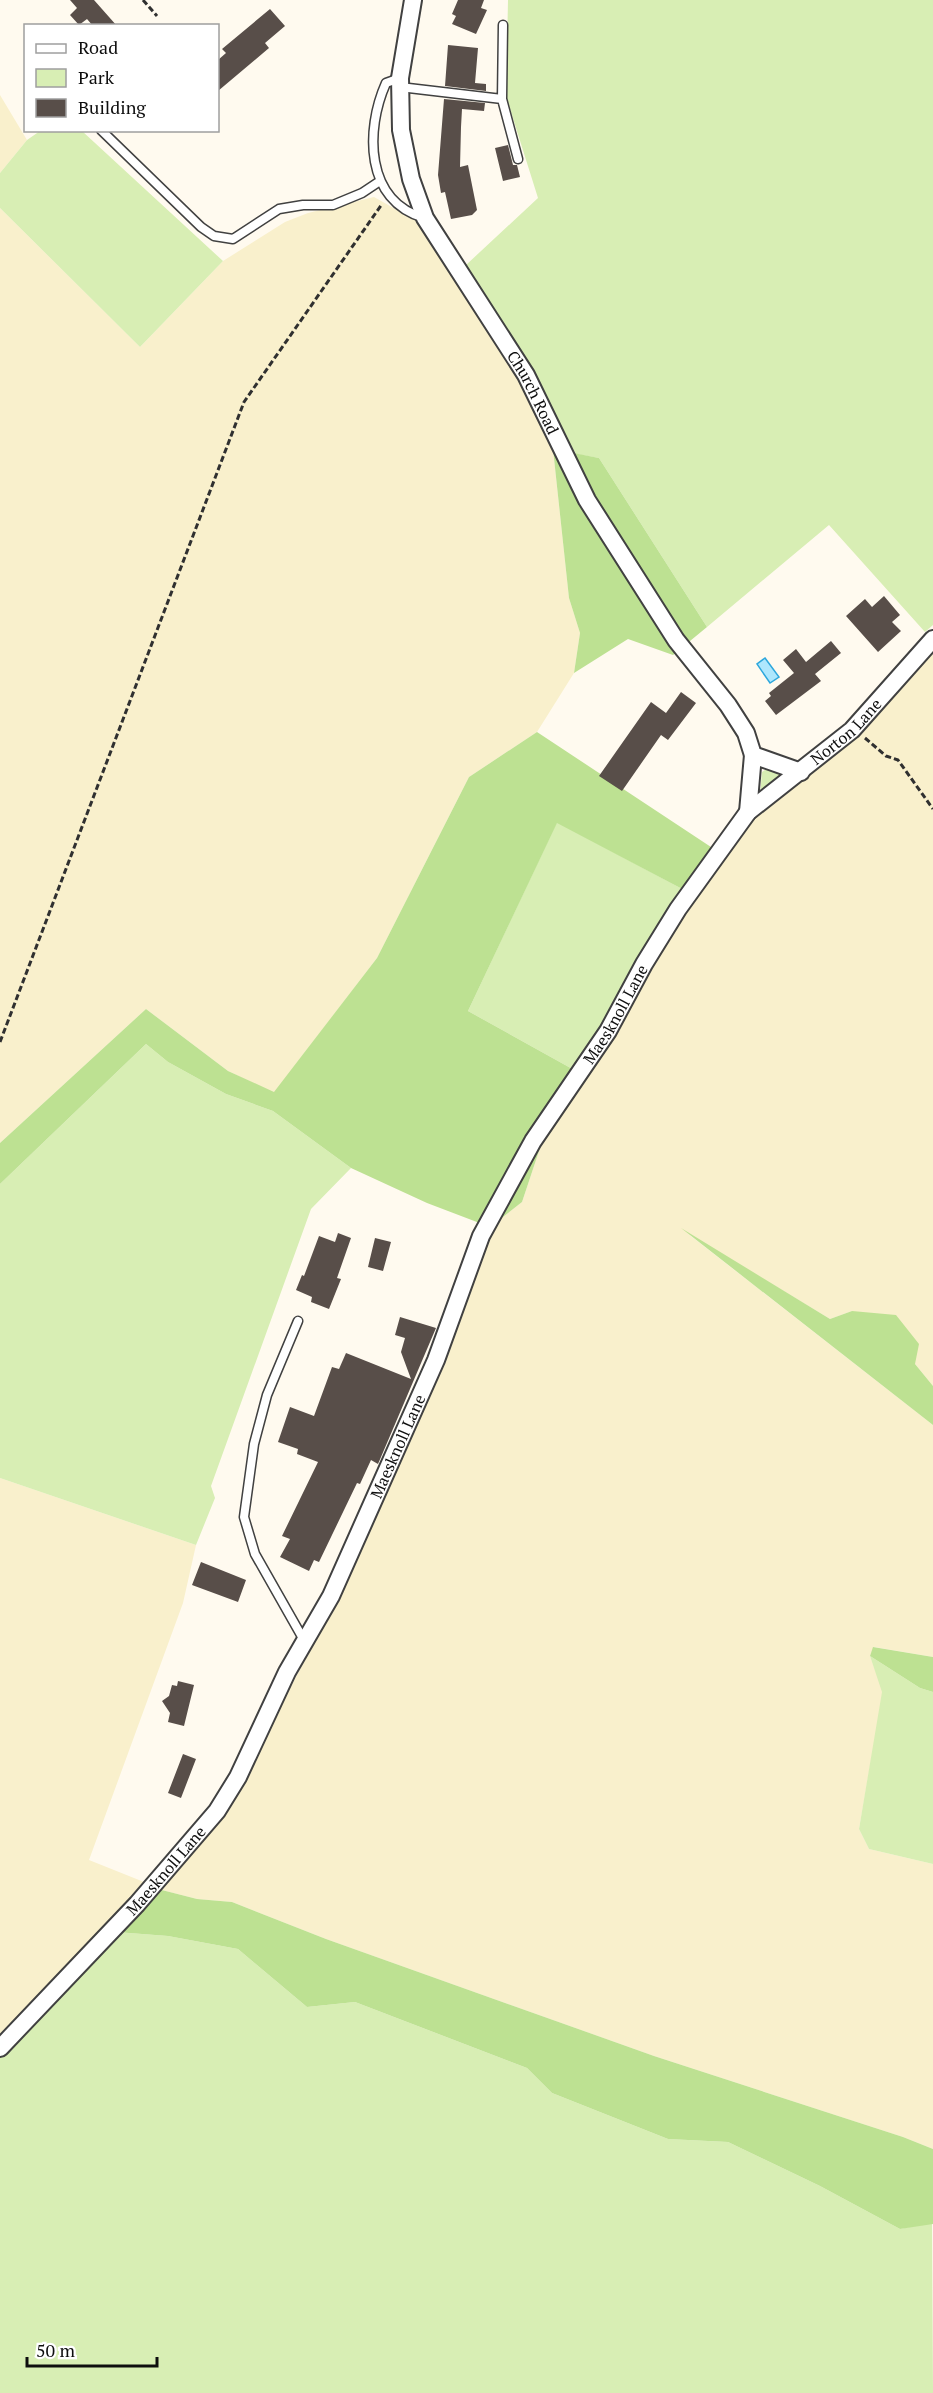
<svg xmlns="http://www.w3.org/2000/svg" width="933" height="2393" viewBox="0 0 933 2393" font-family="'PT Serif',serif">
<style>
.farmland{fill:#f9f0cc}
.green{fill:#d8eeb4}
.forest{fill:#bde192}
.water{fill:#aee7fd;stroke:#2da7dc;stroke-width:1.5}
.building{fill:#584e49}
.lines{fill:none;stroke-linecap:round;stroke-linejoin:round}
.service-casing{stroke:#414141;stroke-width:11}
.minor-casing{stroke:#414141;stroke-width:20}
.path{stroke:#303030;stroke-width:3;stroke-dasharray:6 3;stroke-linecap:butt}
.service{stroke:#fff;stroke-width:8}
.minor{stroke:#fff;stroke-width:16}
.labels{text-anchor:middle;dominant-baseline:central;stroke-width:6;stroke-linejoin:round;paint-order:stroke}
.street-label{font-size:16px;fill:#0e0e0e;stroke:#fff}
</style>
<rect width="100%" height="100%" fill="#fffaef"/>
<path class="farmland" d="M0,95L27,140L0,173Z
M374,197L422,224L522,376L553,449L569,598L580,633L574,673L537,732L469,777L377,958L274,1093L228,1071L146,1009L0,1143V208L140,347L223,261L285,222L308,213Z
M933,648V1386L915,1364L852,1311L830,1319L687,1233L933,1425V1657L874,1647L870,1656L883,1692L859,1829L869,1849L933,1864V2149L903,2137L654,2056L326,1939L232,1902L197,1899L154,1888L261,1741L338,1600L393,1469L446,1362L459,1305L490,1227L522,1202L541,1145L649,966L741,827Z
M0,1478L196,1545L183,1603L89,1860L149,1884L0,2047Z"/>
<path class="green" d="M508,0H933V625L925,632L829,525L707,627L599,458L576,454L466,265L538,198L506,96Z
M40,131H82L223,261L140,347L0,208V173L27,140Z
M768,768L782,773V778L760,795L762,772Z
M557,822L686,891L576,1071L468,1011Z
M146,1044L168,1062L226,1094L273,1111L351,1168L311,1209L211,1486L215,1498L196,1545L0,1478V1184Z
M870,1656L920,1688L933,1692V1864L869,1849L859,1829L882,1692Z
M116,1932L168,1936L238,1949L307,2007L355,2002L527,2068L552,2093L668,2139L728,2142L820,2186L900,2229L932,2222L933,2393H0V2054Z"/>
<path class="forest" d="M553,449L599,458L707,627L673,655L628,639L574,673L580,633L569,598Z
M537,732L714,849L686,891L557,823L468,1011L576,1071L541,1145L522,1202L490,1227L427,1203L351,1168L273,1111L226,1094L168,1062L146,1044L0,1184V1143L146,1009L228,1071L274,1092L377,958L469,777Z
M681,1228L830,1319L852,1311L896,1315L919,1344L915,1364L933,1386V1425Z
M873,1647L933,1657V1692L920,1688L870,1656Z
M154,1888L197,1899L232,1902L326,1939L654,2056L903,2137L933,2149V2224L900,2229L820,2186L728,2142L668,2139L552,2093L527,2068L355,2002L307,2007L238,1949L168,1936L116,1932Z"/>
<path class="water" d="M765,658L779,677L770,683L757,664Z"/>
<path class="building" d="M70,0H94L117,26H93L87,19L79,25L70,15L77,8Z
M458,0H484L481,8L487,10L476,34L452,24L456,16L452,14Z
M270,9L285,26L265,43L269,48L218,91V60L226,53L222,49Z
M448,45L478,48L475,83L486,84V91L445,86Z
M444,99L485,103L484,111L462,109L461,127L460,167L468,165L477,210L472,215L451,219L445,192L441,193L438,175Z
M508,145L513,165H517L520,177L503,181L495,148Z
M884,596L900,615L892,622L901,631L878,652L846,616L865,599L872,607Z
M831,641L841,653L815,674L821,681L776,715L765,701L771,696L769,693L794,673L783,660L796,649L806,662Z
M681,692L696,703L668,740L661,735L622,791L599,776L651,702L666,713Z
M338,1233L351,1238L337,1278L341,1279L329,1309L311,1302L312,1297L296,1290L302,1275L304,1276L319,1236L335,1242Z
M375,1238L391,1242L383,1271L368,1267Z
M400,1317L436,1328L378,1464L371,1460L360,1484L357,1483L319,1562L314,1560L309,1571L280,1557L290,1539L282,1536L318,1462L297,1454L298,1449L278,1442L290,1407L314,1416L332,1367L339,1369L346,1353L411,1379L401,1352L405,1338L395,1335Z
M201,1562L246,1580L238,1602L192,1585Z
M178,1681L194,1685L184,1726L168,1722L170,1713L162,1701L169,1696L172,1685L177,1686Z
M183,1754L196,1759L181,1798L168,1793Z"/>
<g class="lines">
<defs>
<path id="service" d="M503,25L502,99L518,159
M400,78L386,83C365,130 365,201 424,218
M400,87L502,99
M101,130L201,227L214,236L233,239L279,209L303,205H333L362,193L380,181
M298,1321L267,1395L254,1444L244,1517L255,1554L305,1642"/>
<g id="minor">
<path id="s1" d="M413,0L400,78L401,130L411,179L425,218L526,375L587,500L676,640L728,705L746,733L753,755L801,772"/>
<path d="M748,812L753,755"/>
<path id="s2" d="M0,2048L137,1904L217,1811L238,1777L287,1672L331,1596L436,1360L481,1236L533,1141L608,1031L644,964L678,909L748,812L852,730L933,639"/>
</g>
</defs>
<use href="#service" class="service-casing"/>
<use href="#minor" class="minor-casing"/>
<path class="path" d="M143,0L157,16
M865,738L886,756L898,760L933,809
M0,1042L244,402L382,204"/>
<use href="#service" class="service"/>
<use href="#minor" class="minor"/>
</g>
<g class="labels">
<g class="street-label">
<text stroke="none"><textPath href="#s1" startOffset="428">Church Road</textPath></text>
<text stroke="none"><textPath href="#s2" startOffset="1584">Norton Lane</textPath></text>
<text stroke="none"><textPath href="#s2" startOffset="1215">Maesknoll Lane</textPath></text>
<text stroke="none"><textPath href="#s2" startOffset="729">Maesknoll Lane</textPath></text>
<text stroke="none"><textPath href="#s2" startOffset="243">Maesknoll Lane</textPath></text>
</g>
</g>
<rect x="24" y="24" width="195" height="108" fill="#ffffff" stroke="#9f9f9f" stroke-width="1.5"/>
<rect x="36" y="44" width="30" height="9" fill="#ffffff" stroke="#9f9f9f" stroke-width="1.5"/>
<text x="78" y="54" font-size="18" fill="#0e0e0e">Road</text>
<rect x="36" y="69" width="30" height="18" fill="#d8eeb4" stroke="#9f9f9f" stroke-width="1.5"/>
<text x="78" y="84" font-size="18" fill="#0e0e0e">Park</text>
<rect x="36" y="99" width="30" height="18" fill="#584e49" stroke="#9f9f9f" stroke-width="1.5"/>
<text x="78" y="114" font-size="18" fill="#0e0e0e">Building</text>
<path d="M27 2357v9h130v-9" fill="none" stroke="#0e0e0e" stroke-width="3"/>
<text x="36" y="2357" font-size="18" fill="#0e0e0e" stroke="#ffffff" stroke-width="4.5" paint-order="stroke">50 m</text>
</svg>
